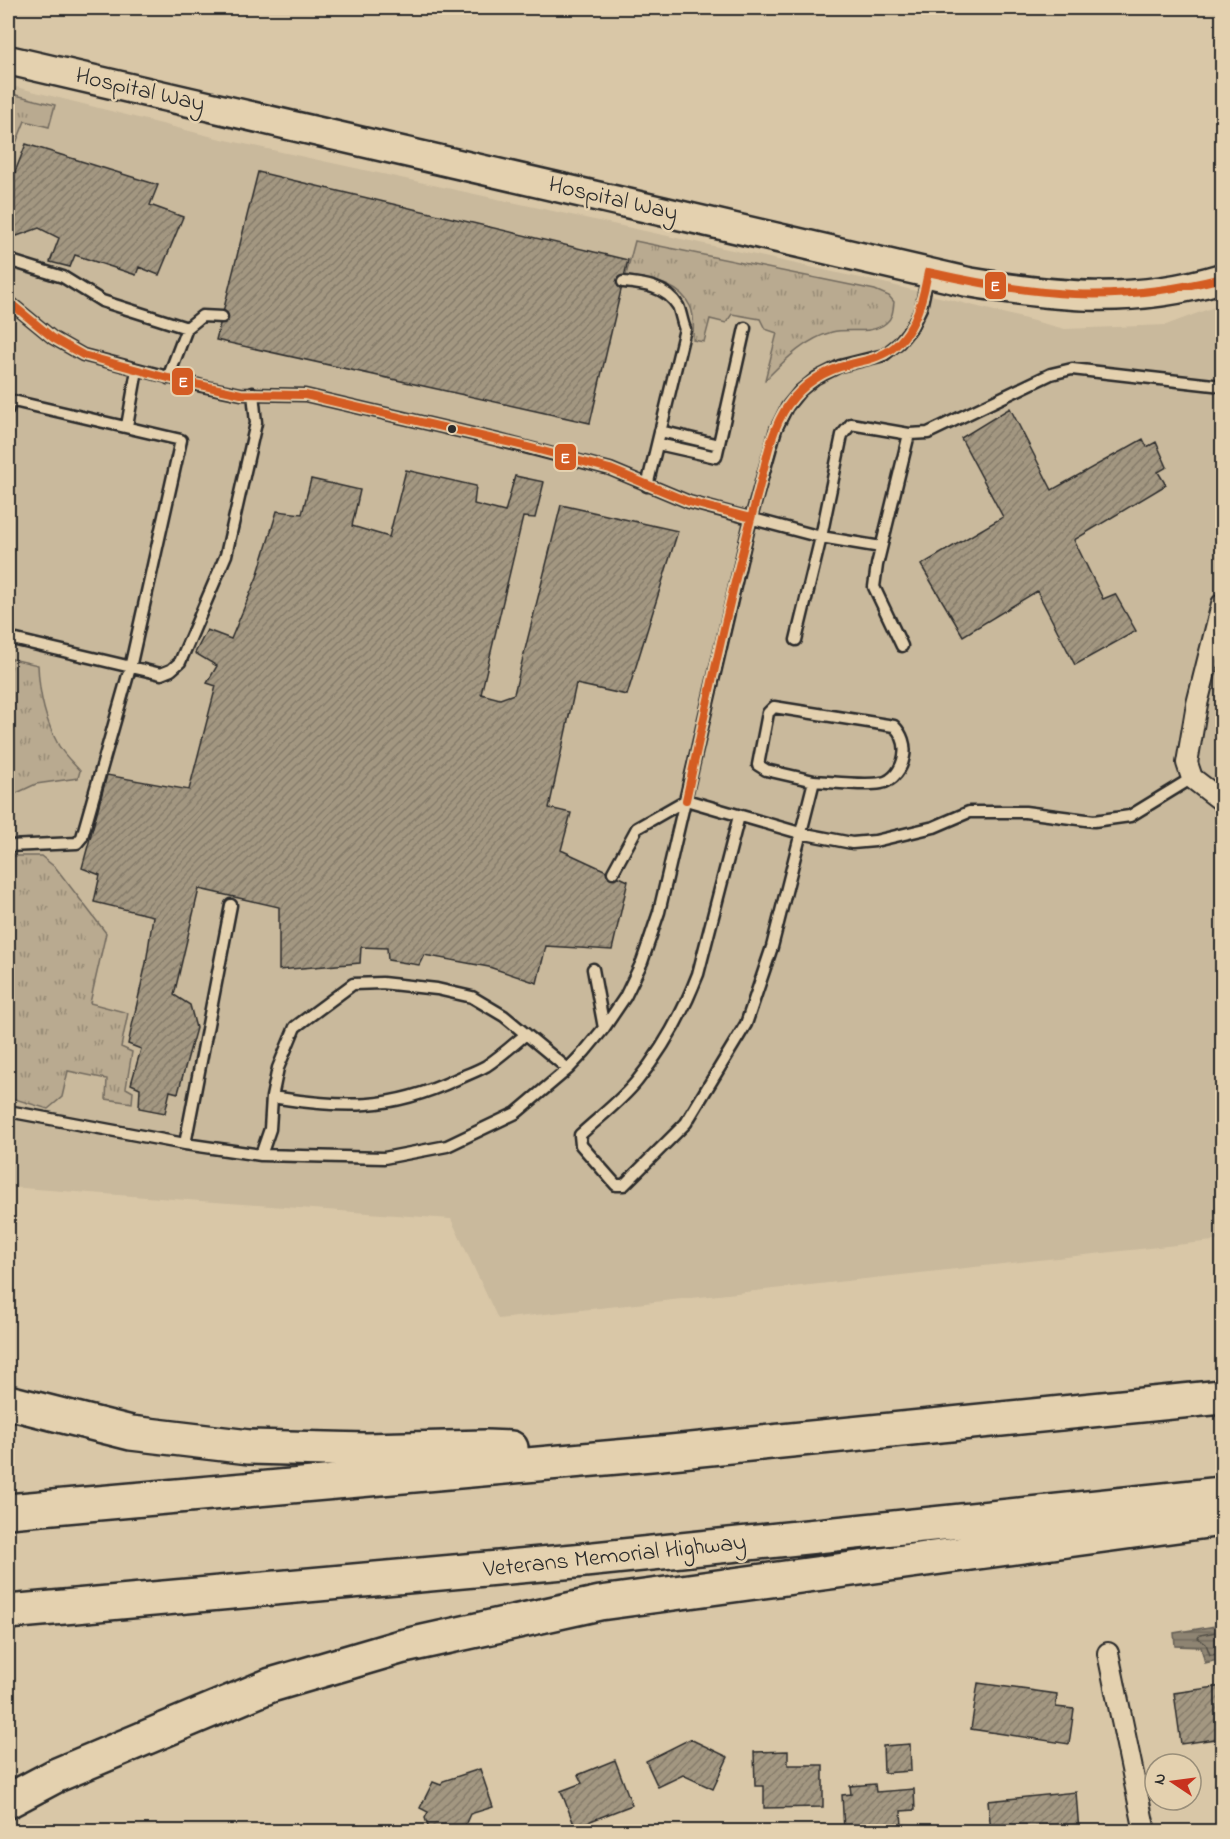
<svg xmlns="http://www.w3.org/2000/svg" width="1230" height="1839" viewBox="0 0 1230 1839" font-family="'Indie Flower',sans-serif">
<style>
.built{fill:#c9b99c}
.grass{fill:url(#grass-tufts);stroke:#726a5e;stroke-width:1.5}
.water{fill:url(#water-rules);stroke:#666056;stroke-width:1.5}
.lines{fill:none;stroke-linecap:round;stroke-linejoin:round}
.shore{stroke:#534f47;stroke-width:1.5}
.building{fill:url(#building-hatch);stroke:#2b2b2b;stroke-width:1.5}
.lane-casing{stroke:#2b2b2b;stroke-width:15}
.street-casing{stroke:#2b2b2b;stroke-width:24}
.secondary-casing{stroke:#2b2b2b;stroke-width:33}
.highway-casing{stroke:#2b2b2b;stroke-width:38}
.lane{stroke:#e4d1af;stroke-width:10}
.street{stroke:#e4d1af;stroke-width:20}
.secondary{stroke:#e4d1af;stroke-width:28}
.highway{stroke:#e4d1af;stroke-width:33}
.bus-1-casing{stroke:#e4d1af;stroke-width:12}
.bus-1{stroke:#d45c23;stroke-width:8}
.bus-dot{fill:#2b2b2b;stroke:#e4d1af;stroke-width:2}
.labels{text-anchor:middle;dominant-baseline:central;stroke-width:5;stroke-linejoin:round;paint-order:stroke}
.street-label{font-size:24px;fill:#2b2b2b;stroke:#e4d1af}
.line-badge{stroke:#e4d1af;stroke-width:2}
.badge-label{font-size:16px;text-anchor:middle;font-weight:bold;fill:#fff}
</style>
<defs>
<pattern id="grass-tufts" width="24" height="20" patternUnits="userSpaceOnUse" patternTransform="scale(1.5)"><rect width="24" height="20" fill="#b9aa90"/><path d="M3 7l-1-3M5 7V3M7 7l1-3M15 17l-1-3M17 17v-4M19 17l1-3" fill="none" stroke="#978b76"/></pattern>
<pattern id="water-rules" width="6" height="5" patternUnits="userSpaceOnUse" patternTransform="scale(1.5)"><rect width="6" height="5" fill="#8e8472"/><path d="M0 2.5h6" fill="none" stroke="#746c5e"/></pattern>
<pattern id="building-hatch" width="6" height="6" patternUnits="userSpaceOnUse" patternTransform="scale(1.5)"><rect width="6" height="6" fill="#a39781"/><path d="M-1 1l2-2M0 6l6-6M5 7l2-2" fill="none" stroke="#857b6a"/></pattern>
</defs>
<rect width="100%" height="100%" fill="#d9c7a7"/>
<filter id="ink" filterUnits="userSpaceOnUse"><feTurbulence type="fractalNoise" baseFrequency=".0167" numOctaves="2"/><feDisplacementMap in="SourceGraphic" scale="12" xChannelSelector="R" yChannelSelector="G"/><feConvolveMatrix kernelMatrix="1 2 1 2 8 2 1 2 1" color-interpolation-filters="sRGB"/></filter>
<g filter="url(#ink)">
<path class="built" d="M8,85L217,138L888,284L1065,329L1166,325L1222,304V1240L498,1319L451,1219L8,1187Z"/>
<path class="grass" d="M8,93L55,105L49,127L25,121L8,163Z
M635,241L875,290L889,296L894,302C893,310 893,317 886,323C872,335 849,328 832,332C805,339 784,361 765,380L777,333L765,329L760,319L732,314L726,323L710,319L704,342L693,340C693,329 695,315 690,306C679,282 648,280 626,275Z
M8,658L38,665C39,693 45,721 59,746C64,755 73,763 80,771L78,778L36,784L8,797Z
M8,856H41L56,868L106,933L90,1003L128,1013L121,1047L132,1052L126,1088L133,1092L132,1103L106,1099L107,1079L68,1071L62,1097L48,1109L8,1097Z"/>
<path class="water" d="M1222,1625V1659L1205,1663L1201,1647L1175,1646L1174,1633Z"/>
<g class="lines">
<path class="shore" d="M1222,1631L1200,1635L1198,1638L1206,1644L1210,1655L1222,1654"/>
</g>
<path class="building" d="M26,144L158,185L150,205L183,217L159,275L139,267L136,275L75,255L70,267L50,262L59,238L39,228L17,236L8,234V180L13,177Z
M258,172L628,260L590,423L216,340Z
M1010,408L1052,490L1143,439L1147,447L1156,442L1167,467L1158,472L1166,485L1074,540L1103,599L1115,594L1136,631L1075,665L1037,591L963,636L921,565L1003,517L961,438Z
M406,470L476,486L474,504L505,512L515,476L544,482L535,518L523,517L481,694L500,699L514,694L561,505L678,531L627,695L576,684L549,808L571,813L561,850L628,881L612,950L546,946L537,983L489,967L424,955L419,965L388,960L387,948L361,947L360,963L279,970V907L199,889L174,995L190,1005L196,1028L178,1093L170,1091L165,1113L139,1108L140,1088L131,1084L141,1049L128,1044L146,963L153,916L94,902L100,875L82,868L107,775L189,790L216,686L207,683L217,666L195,653L207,630L231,639L257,577L277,511L302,514L311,479L360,490L352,526L389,537Z
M978,1683L1057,1694L1056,1707L1074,1709L1069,1744L971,1729Z
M1222,1686V1738L1181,1744L1174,1693Z
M690,1739L728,1757L713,1789L683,1775L658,1787L646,1761Z
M910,1744L911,1771L884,1773L883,1746Z
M788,1751V1765H823V1807L764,1808V1786H755L754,1752Z
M615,1760L632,1805L575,1827L561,1791L582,1783L578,1775Z
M480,1769L493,1807L470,1814L462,1832H430L425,1818L428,1812L420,1808L433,1782L441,1785L443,1781Z
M875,1784L876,1792L914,1789L915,1810L901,1811L902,1826L844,1831L842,1795L851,1794L850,1786Z
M1076,1792L1079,1832H991L988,1801Z"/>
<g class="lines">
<defs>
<path id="lane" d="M8,260L63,277L102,301L187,328L168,378
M623,282C643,284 666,286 678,306C681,313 682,322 685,329L647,486
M8,301L53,338L83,355L202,386L241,394L305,395L498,440L610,469L689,502L821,537L881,547
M187,328L202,316L222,317
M8,409L9,400L181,440L130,668L82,837L77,843L8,846
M127,426L137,370
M660,431L719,445
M658,444L716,457L745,328
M8,638L161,674L171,670L180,662L226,555L256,423L253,393
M796,640L821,537L842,435L851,424L909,434L928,433L1051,374L1072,369L1222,386
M902,646L874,587L877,565L909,434
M739,816L698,974C683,1013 663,1049 637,1081C621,1101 598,1118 580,1135L581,1145L616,1185H624L686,1123L746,1024L772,947L814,781L766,770L758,765L768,713L774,707L894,726C902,734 906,745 904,756C902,768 894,781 881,783C864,786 833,782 814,781
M613,872L637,828L686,800L800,833L852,843L875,841L934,827L969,812H1025L1094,821L1130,816L1192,778
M593,969L604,1028
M272,1097C344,1108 389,1111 457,1079C466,1075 477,1071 486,1066C500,1057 513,1045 526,1034
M8,1111L185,1144L261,1155L384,1158L447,1146L516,1113L568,1069L585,1051L604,1028L625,997L642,962L659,912L751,518L776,429L787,407L800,391L816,378L840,366L884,355L899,343L911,328L921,308L928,275
M185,1144L231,905
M261,1155L270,1129L272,1097L278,1068L295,1027L353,984L382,983L437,989L472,997L504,1016L568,1069"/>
<path id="street" d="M1222,604L1197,704L1187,763L1192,778L1222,801
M1108,1653L1145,1832"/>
<path id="secondary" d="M8,60L968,282C1058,297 1133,305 1222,278"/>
<path id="highway" d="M8,1402L131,1433L249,1447L366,1450L486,1447L511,1448
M8,1511L651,1454L1222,1397
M8,1612L575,1561L1222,1494
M8,1801L57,1775L271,1685L400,1647L600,1603L1222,1519"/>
</defs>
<use href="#lane" class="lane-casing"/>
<use href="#street" class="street-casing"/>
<use href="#secondary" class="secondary-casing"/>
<use href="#highway" class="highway-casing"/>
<use href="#lane" class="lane"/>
<use href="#street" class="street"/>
<use href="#secondary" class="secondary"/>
<use href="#highway" class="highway"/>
<defs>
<path id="bus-1" d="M8,301L53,338L83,355L168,378L241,394L305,395L524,446L610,469L689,502L751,518
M686,800C708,700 729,599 756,500C765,469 769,432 788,405C803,384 825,370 851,364C861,361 872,360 881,355C913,341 922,304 928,272C1034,296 1115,305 1222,278"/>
</defs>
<use href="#bus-1" class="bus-1-casing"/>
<use href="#bus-1" class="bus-1"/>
</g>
</g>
<circle class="bus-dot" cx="452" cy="429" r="5"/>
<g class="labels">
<g class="street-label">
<text transform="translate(140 91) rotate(13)">Hospital Way</text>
<text transform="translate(613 200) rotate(13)">Hospital Way</text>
<text transform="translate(615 1557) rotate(-6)">Veterans Memorial Highway</text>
</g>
</g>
<g class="line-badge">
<rect x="984" y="271" width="23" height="29" rx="6" fill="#d45c23"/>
<rect x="171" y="367" width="23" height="29" rx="6" fill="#d45c23"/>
<rect x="554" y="443" width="23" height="28" rx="6" fill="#d45c23"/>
</g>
<g class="badge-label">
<text x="995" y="291">E</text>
<text x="183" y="387">E</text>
<text x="565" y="463">E</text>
</g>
<rect width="1230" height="1839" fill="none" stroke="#e4d1af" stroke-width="30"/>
<rect x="15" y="15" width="1200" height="1809" fill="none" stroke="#2b2b2b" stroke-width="2" filter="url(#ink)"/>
<g transform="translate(1173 1782) rotate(283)"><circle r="28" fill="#e4d1af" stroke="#9a8f7a" stroke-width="1.5"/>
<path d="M0-4.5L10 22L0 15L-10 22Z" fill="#c8321e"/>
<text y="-9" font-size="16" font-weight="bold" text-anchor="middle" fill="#2b2b2b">N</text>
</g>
</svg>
